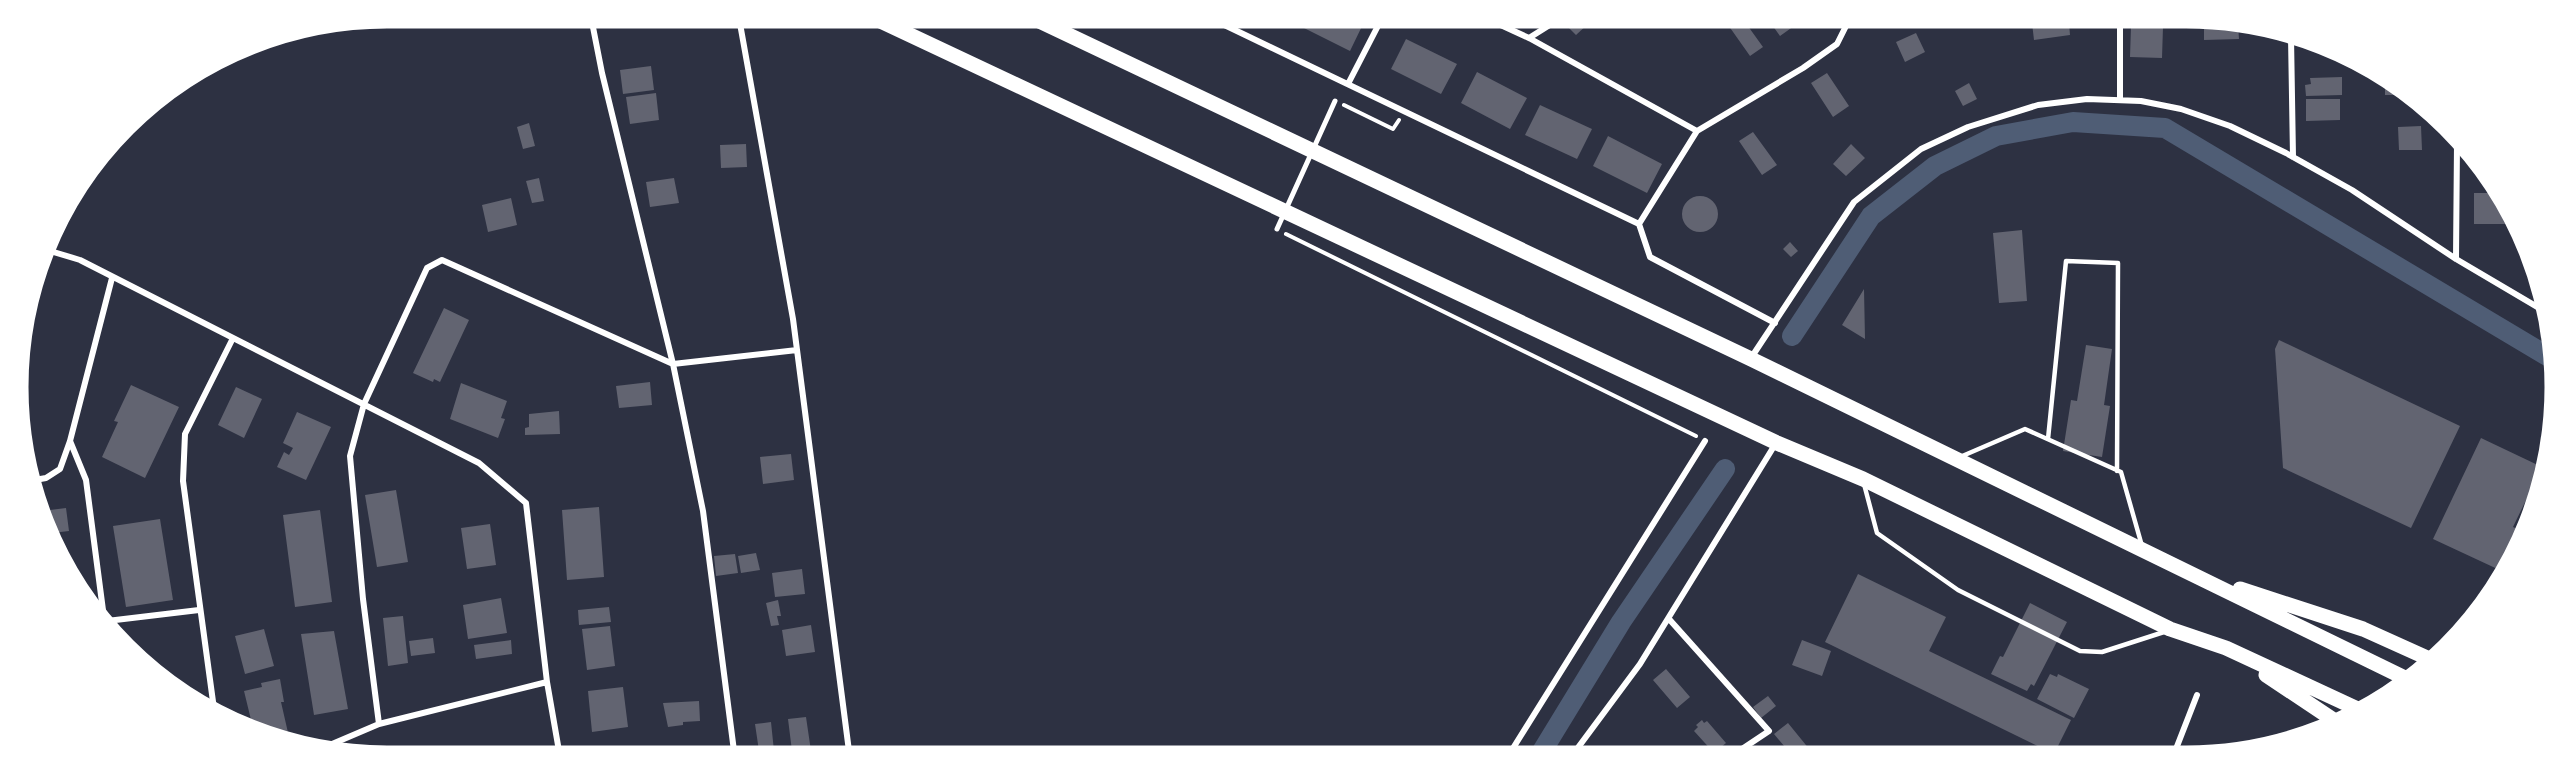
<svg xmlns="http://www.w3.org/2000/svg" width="2573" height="774" viewBox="0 0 2573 774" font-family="Inter,sans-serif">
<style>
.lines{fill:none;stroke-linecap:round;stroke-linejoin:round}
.canal{stroke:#4f5d75;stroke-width:20}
.building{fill:#626471}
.path{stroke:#fff;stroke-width:4}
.service{stroke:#fff;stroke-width:4.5}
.pedestrian{stroke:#fff;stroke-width:5}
.minor{stroke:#fff;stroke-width:6}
.trunk{stroke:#fff;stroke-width:15}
.rim{fill:none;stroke:#fff;stroke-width:3}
</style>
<rect width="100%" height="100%" fill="#2d3142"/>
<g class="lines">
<path class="canal" d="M1792,336L1871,216L1935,166L1996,136L2073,122L2165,128L2549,357
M1541,753L1621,622L1725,469"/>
</g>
<path class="building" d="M1296,20H1365L1350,51L1294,23Z
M1569,21H1587L1589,23L1576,35L1565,24Z
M1726,22H1745L1763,47L1750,56Z
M1770,22H1791L1794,26L1780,36Z
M2032,23H2069L2070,35L2034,40Z
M2204,23L2238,24L2239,39L2204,40Z
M2131,26L2163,27L2162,58L2130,57Z
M1916,33L1925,52L1905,62L1896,42Z
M1406,39L1457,64L1441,94L1391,69Z
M651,66L654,90L623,94L620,70Z
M1477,72L1527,98L1510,129L1461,103Z
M1827,73L1849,106L1833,117L1811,83Z
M2385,76L2392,79L2408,95H2385Z
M2342,77V95L2306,96L2305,85L2311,84L2310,78Z
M1969,83L1977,99L1963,106L1955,91Z
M656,93L659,120L630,124L626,97Z
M2306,99H2340V120L2306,121Z
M1540,105L1592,129L1577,159L1525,135Z
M529,123L535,146L523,149L517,127Z
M2421,126L2422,150H2399L2398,127Z
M1753,132L1777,165L1762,175L1739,141Z
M1608,136L1662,164L1647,193L1593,166Z
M746,144L747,167L721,168L720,145Z
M1851,144L1865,158L1846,176L1833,164Z
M539,178L544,201L532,203L526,181Z
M674,178L679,203L650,207L646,182Z
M2474,193H2499L2507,212V224H2474Z
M1682 214a18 18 0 1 1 36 0a18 18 0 1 1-36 0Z
M511,198L517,225L488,232L482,205Z
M2022,230L2027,301L1999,303L1993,233Z
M1790,242L1798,251L1791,257L1783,249Z
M1864,289L1865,339L1842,325Z
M444,308L469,320L440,382L434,379L433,382L413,373Z
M2279,340L2460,426L2411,528L2283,468L2275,349Z
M2086,345L2112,349L2104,405L2110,406L2102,457L2063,451L2071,400L2077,401Z
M650,382L652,405L619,408L616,386Z
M461,383L507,401L501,418L505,419L498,438L450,419Z
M131,385L179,407L145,478L102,457L118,422L114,421Z
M236,387L262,399L244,438L218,425Z
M559,411L560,434L525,435V428L529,427V414Z
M297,412L331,427L306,480L277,467L284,452L289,455L293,448L283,443Z
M2481,438L2542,467L2513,527L2522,531L2506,573L2433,539Z
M791,454L794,480L763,484L760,457Z
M396,490L408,562L377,567L365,495Z
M599,507L604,577L567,580L562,510Z
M66,508L69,531L52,533L42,511Z
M320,510L332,602L295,607L283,515Z
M160,519L173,600L126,607L113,526Z
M490,524L496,565L467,569L461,528Z
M756,553L760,570L741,573L738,556Z
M735,554L738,573L716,576L714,556Z
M802,569L805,594L775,597L772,573Z
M1858,574L1946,617L1929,651L2071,720L2054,754L1825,642Z
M501,598L507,633L468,639L463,605Z
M778,600L781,616H777L779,625L771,626L766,603Z
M2030,603L2067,622L2034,686L2031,684L2027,691L1991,674L2000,656L2003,657Z
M609,607L611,622L579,625L578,610Z
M403,616L408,663L388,666L383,618Z
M811,625L815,652L786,656L782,630Z
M610,626L615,666L587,670L582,629Z
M264,629L274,666L245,674L235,636Z
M334,631L348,709L314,715L301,634Z
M433,638L435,653L411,656L409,641Z
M511,640L512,654L476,659L474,645Z
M1802,640L1831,651L1822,676L1792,665Z
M1666,669L1690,697L1677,708L1653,680Z
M2050,674L2057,677L2058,674L2089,689L2074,718L2037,699Z
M280,679L284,702H281L289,737L284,738L252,724L244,691L262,687L261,683Z
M623,687L628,727L592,732L588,691Z
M1768,696L1776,706L1761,718L1753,707Z
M699,701L700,721L683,722V725L668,727L663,703Z
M806,717L811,751H792L788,719Z
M1702,720L1704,723L1707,721L1726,743L1714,753L1694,731L1698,727L1696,725Z
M771,722L774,751H759L755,724Z
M1788,723L1810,750L1807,753H1790L1774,734Z"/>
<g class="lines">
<path class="path" d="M1344,105L1393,129L1399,120
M1286,234L1696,436"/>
<path class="service" d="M2048,439L2066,261L2118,263L2117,471
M1960,457L2025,429L2121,472L2142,546
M1864,484L1877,533L1958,590L2080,651L2102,652L2164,632"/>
<path class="pedestrian" d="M1277,229L1335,101"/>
<path class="minor" d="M591,17L602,73L673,364L703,511L734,751
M739,18L793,319L849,751
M1214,20L1639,224L1650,257L1775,323
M1492,21L1529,38L1697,131
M2120,23V100
M2291,37L2293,157
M1529,38L1556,21
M1348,84L1381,20
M1639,224L1697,131L1803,68L1837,44L1848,22
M47,250L80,260L479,463L526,503L547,682L559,751
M2456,259L2457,144
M1751,358L1854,202L1921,149L1968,127L2038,105L2087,99L2141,101L2181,109L2230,126L2286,153L2352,190L2456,259L2549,314
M70,441L86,480L104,618
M29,481L46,478L60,469L70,441L112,278
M1669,619L1769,731L1736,753
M107,621L199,610
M214,709L183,481L185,434L233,338
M379,724L363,599L350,456L364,404L427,268L442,260L673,364L797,350
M318,750L379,724L547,682
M1510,753L1705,441
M1574,753L1640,664L1776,443
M2174,754L2197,695"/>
<path class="trunk" d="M874,18L1777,443L1863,479L2170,629L2226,648L2362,711
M1035,19L1751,359L2409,680
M2240,589L2363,629L2434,661
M2266,675L2338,723"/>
</g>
<path d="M0 0H2573V774H0ZM387 27H2186A360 360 0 0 1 2546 387V387A360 360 0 0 1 2186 747H387A360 360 0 0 1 27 387V387A360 360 0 0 1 387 27Z" fill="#fff" fill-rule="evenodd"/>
<path class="rim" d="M387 27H2186A360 360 0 0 1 2546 387V387A360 360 0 0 1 2186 747H387A360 360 0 0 1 27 387V387A360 360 0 0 1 387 27Z"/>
</svg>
